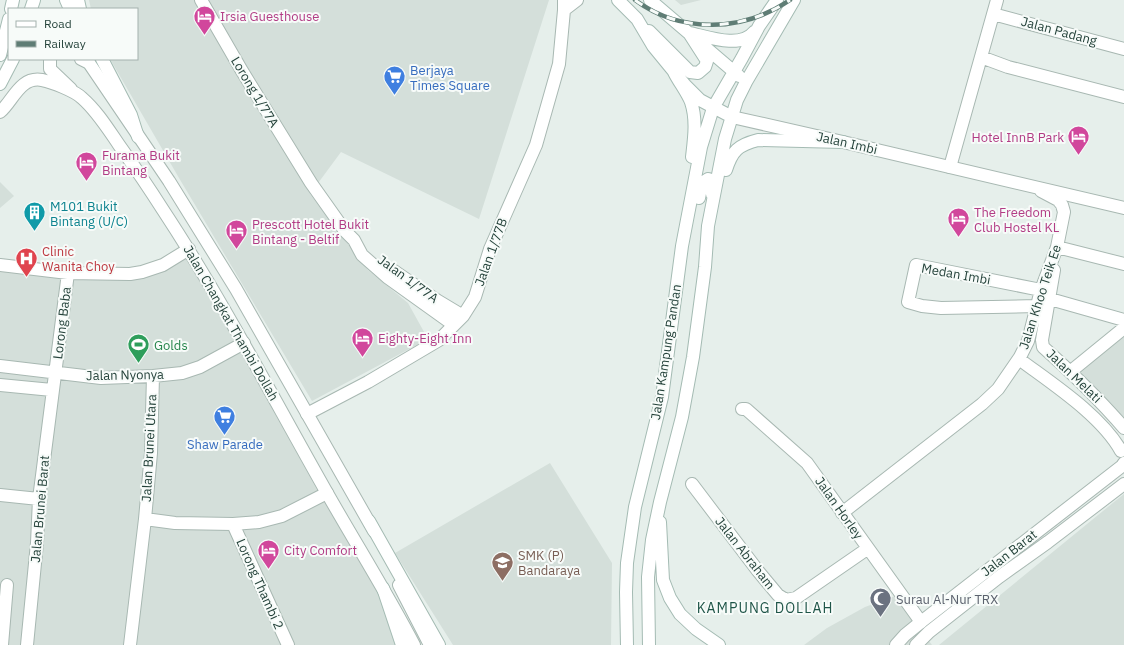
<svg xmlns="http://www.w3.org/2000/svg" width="1124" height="645" viewBox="0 0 1124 645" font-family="'IBM Plex Sans',sans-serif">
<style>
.built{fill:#d4dfda}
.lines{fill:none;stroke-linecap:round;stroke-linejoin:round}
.minor-casing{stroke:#a8b8b2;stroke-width:14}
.tertiary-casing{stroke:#a8b8b2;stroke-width:14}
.secondary-casing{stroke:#a4bbb3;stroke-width:14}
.minor{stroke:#fff;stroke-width:12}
.tertiary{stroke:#fff;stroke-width:12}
.secondary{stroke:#fff;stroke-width:12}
.rail-casing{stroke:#5f7d75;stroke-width:4.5}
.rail{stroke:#f7fbf9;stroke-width:3;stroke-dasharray:9;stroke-linecap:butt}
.labels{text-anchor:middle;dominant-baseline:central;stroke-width:4;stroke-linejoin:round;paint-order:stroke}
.hotel-label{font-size:13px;fill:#b23c85;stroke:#f7fbf9;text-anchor:start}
.street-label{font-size:13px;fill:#24423a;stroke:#f7fbf9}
.shop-label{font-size:13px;fill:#366cbe;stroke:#f7fbf9;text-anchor:start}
.culture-label{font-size:13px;fill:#0d838f;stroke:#f7fbf9;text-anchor:start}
.health-label{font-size:13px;fill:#be3a42;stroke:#f7fbf9;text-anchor:start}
.leisure-label{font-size:13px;fill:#27864d;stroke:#f7fbf9;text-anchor:start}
.education-label{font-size:13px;fill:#785e54;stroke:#f7fbf9;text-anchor:start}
.worship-label{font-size:13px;fill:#5b616d;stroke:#f7fbf9;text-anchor:start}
.neighbourhood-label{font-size:14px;letter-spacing:1px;fill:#1f5548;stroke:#f7fbf9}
</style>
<rect width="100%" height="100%" fill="#e6efeb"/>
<path class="built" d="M89,0H549L479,219L341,152L310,194L368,270L408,303L428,339L312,401L179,178L110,59H137V9H91Z
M675,0H701L681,5Z
M0,182L14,196L0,208Z
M186,255L328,506L385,602L400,645H0V269L131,278Z
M1124,334V419L1074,369Z
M550,463L612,563L611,645H453L395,553Z
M1124,494V645H939L1114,502Z
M895,596L932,645H804L827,628L865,607Z"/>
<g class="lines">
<defs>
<path id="minor" d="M201,0L242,71L311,183L345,231L354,240L362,255L387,277L454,325
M564,10L577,0
M993,14L1124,49
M981,57L1008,67L1124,97
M950,167L997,0
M1057,247L1124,264
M0,265L68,273L130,274L142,272L163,265L189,249
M1054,270L1042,340L1043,347C1071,372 1099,399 1124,428
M394,271L438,301L463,316
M1050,299L1124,320
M1037,306L941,308L922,306L908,302L916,265L1041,290
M1019,359C1051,383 1101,415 1121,451
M0,366L101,378L153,376L182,373L200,367L244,343
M1070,372L1124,328
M0,385L52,390
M742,409H746L807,463L921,622
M307,414L368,382L439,340L463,316L475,297L490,249L536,145L559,64L564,10V0
M692,484L758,571L778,595L786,600L796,598L867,549
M0,495L39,499
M842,513L982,404L998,389L1020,357L1028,341L1041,290L1057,247L1064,212L1062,205L1058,200L1041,191
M145,519L175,523L233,524L259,522L282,516L327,493
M233,524L288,645
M2,645L7,585
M27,645L37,543L39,499L68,273
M130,645L145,519L151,453L153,376"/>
<path id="tertiary" d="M50,59V69L71,89
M81,59L89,63L169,181L236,289L374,531
M0,112C13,101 20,76 42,80C52,82 75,91 82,98C97,111 108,129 119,145C134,166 149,188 163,210C223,301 273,398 327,493C356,544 387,593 414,645
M732,117L843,142L1124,208
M399,585L430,645
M896,645L905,635L921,622L1122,466L1124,463
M916,645L929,632L999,577L1048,542L1124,484"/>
<path id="secondary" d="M66,0L70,9
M78,0L80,9
M618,0L637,19L653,46L685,85L700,100L732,117
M650,0L739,76
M11,9L13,0
M31,9L34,0
M649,31L690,72L698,73L705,67L707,61L689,33
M690,33C708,37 741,49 754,32
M0,55L9,19
M87,59L89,63
M102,59L131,115L138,137
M674,72C679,82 687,92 691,102C697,120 694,139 692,157
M0,84L13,59
M726,170C732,151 738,145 758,140L843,142
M699,198L702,183L708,179L711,180L712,194
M369,521L439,645
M660,522L663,580L670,598L680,614L696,629L719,645
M383,588L402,645
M627,645L626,592L627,563L635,507L662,397L682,246L701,147L713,108L742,58L759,26L777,0
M649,645L648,577L652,540L660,502L682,417L693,357L705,267L708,226L725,139L737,100L746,82L794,0"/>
</defs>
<use href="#minor" class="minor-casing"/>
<use href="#tertiary" class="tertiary-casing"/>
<use href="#secondary" class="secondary-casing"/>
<use href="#minor" class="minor"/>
<use href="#tertiary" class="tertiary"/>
<use href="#secondary" class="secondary"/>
<defs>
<path id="rail" d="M635,0C681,34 743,32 790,0"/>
</defs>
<use href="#rail" class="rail-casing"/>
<use href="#rail" class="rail"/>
</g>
<defs>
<symbol id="hotel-pin" viewBox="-11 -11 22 30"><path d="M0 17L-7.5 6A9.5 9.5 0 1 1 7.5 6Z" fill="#d1479c" stroke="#f7fbf9"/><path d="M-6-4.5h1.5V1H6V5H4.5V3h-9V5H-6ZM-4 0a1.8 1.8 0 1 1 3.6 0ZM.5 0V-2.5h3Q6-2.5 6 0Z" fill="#fff"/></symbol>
<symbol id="supermarket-pin" viewBox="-11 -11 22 30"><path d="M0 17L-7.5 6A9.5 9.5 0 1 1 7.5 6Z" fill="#3f7fe0" stroke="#f7fbf9"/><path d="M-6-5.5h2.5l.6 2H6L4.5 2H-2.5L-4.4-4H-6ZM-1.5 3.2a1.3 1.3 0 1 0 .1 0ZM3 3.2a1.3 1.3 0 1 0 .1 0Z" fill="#fff"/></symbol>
<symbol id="building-pin" viewBox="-11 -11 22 30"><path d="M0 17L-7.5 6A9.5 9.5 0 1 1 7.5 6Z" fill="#0f9aa8" stroke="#f7fbf9"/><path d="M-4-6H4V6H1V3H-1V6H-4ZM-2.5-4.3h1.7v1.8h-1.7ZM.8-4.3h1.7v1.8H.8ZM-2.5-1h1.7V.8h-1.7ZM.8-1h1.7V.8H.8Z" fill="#fff"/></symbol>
<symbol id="hospital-pin" viewBox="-11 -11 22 30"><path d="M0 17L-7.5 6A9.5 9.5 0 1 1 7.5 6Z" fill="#e0444e" stroke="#f7fbf9"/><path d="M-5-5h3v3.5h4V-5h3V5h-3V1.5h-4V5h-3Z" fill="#fff"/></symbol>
<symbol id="stadium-pin" viewBox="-11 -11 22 30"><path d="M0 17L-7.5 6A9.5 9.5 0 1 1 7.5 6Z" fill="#2e9e5b" stroke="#f7fbf9"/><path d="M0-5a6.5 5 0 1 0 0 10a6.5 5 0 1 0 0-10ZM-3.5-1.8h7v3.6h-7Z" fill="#fff"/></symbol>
<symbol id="school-pin" viewBox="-11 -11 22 30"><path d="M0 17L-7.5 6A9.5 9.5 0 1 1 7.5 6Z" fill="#8d6e63" stroke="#f7fbf9"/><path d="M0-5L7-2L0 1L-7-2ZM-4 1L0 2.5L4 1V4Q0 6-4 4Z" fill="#fff"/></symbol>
<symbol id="mosque-pin" viewBox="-11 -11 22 30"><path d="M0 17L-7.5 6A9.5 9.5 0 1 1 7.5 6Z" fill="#6b7280" stroke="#f7fbf9"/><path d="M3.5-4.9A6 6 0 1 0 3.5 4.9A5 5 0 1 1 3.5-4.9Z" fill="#fff"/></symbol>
</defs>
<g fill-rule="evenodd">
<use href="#hotel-pin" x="192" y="4" width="25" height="34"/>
<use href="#supermarket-pin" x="382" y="64" width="25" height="34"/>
<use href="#hotel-pin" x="1066" y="124" width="25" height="34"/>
<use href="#hotel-pin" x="74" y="150" width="25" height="34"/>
<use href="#building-pin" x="22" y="200" width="25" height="34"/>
<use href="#hotel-pin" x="946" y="206" width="25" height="34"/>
<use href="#hotel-pin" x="224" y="218" width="25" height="34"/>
<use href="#hospital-pin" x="14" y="246" width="25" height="34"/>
<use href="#hotel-pin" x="350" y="326" width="25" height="34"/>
<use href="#stadium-pin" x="126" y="332" width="25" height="34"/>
<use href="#supermarket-pin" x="212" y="404" width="25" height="34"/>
<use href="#hotel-pin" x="256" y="538" width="25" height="34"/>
<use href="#school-pin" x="490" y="550" width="25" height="34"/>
<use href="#mosque-pin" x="868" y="586" width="25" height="34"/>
</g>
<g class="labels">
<g class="hotel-label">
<text x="220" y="16">Irsia Guesthouse</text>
<text x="1064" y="137" text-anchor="end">Hotel InnB Park</text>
<text x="102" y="155">Furama Bukit<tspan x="102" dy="15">Bintang</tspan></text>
<text x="974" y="212">The Freedom<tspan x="974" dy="15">Club Hostel KL</tspan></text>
<text x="252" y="224">Prescott Hotel Bukit<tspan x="252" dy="15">Bintang - Beltif</tspan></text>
<text x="378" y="338">Eighty-Eight Inn</text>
<text x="284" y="550">City Comfort</text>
</g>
<g class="street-label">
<text transform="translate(1059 31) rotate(15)">Jalan Padang</text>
<text transform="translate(255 92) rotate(59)">Lorong 1/77A</text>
<text transform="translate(847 143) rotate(13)">Jalan Imbi</text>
<text transform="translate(491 252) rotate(-70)">Jalan 1/77B</text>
<text transform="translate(956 274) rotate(10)">Medan Imbi</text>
<text transform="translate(408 279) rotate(36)">Jalan 1/77A</text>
<text transform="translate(1040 297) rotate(-72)">Jalan Khoo Teik Ee</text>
<text transform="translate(62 323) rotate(-83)">Lorong Baba</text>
<text transform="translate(231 323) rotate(60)">Jalan Changkat Thambi Dollah</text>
<text transform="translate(666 352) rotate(-81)">Jalan Kampung Pandan</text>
<text transform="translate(125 375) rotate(-1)">Jalan Nyonya</text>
<text transform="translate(1074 376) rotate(44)">Jalan Melati</text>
<text transform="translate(149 448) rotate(-87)">Jalan Brunei Utara</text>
<text transform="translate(839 508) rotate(55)">Jalan Horley</text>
<text transform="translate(40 509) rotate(-85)">Jalan Brunei Barat</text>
<text transform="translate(745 553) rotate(52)">Jalan Abraham</text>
<text transform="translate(1009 553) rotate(-38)">Jalan Barat</text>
<text transform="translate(260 584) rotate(66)">Lorong Thambi 2</text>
</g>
<g class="shop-label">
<text x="410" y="70">Berjaya<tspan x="410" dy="15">Times Square</tspan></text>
<text x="225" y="444" text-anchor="middle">Shaw Parade</text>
</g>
<g class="culture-label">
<text x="50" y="206">M101 Bukit<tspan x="50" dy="15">Bintang (U/C)</tspan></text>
</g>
<g class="health-label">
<text x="42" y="251">Clinic<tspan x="42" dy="15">Wanita Choy</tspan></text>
</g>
<g class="leisure-label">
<text x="154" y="345">Golds</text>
</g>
<g class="education-label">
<text x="518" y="555">SMK (P)<tspan x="518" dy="15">Bandaraya</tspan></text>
</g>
<g class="worship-label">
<text x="896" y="599">Surau Al-Nur TRX</text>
</g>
<g class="neighbourhood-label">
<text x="765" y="608">KAMPUNG DOLLAH</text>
</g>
</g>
<rect x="8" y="8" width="130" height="52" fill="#f7fbf9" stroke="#a3b1ad"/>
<rect x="16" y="21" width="20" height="6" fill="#ffffff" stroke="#a3b1ad"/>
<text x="44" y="28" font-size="12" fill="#24423a">Road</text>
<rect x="16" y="41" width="20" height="6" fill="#5f7d75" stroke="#a3b1ad"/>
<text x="44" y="48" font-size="12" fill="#24423a">Railway</text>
</svg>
